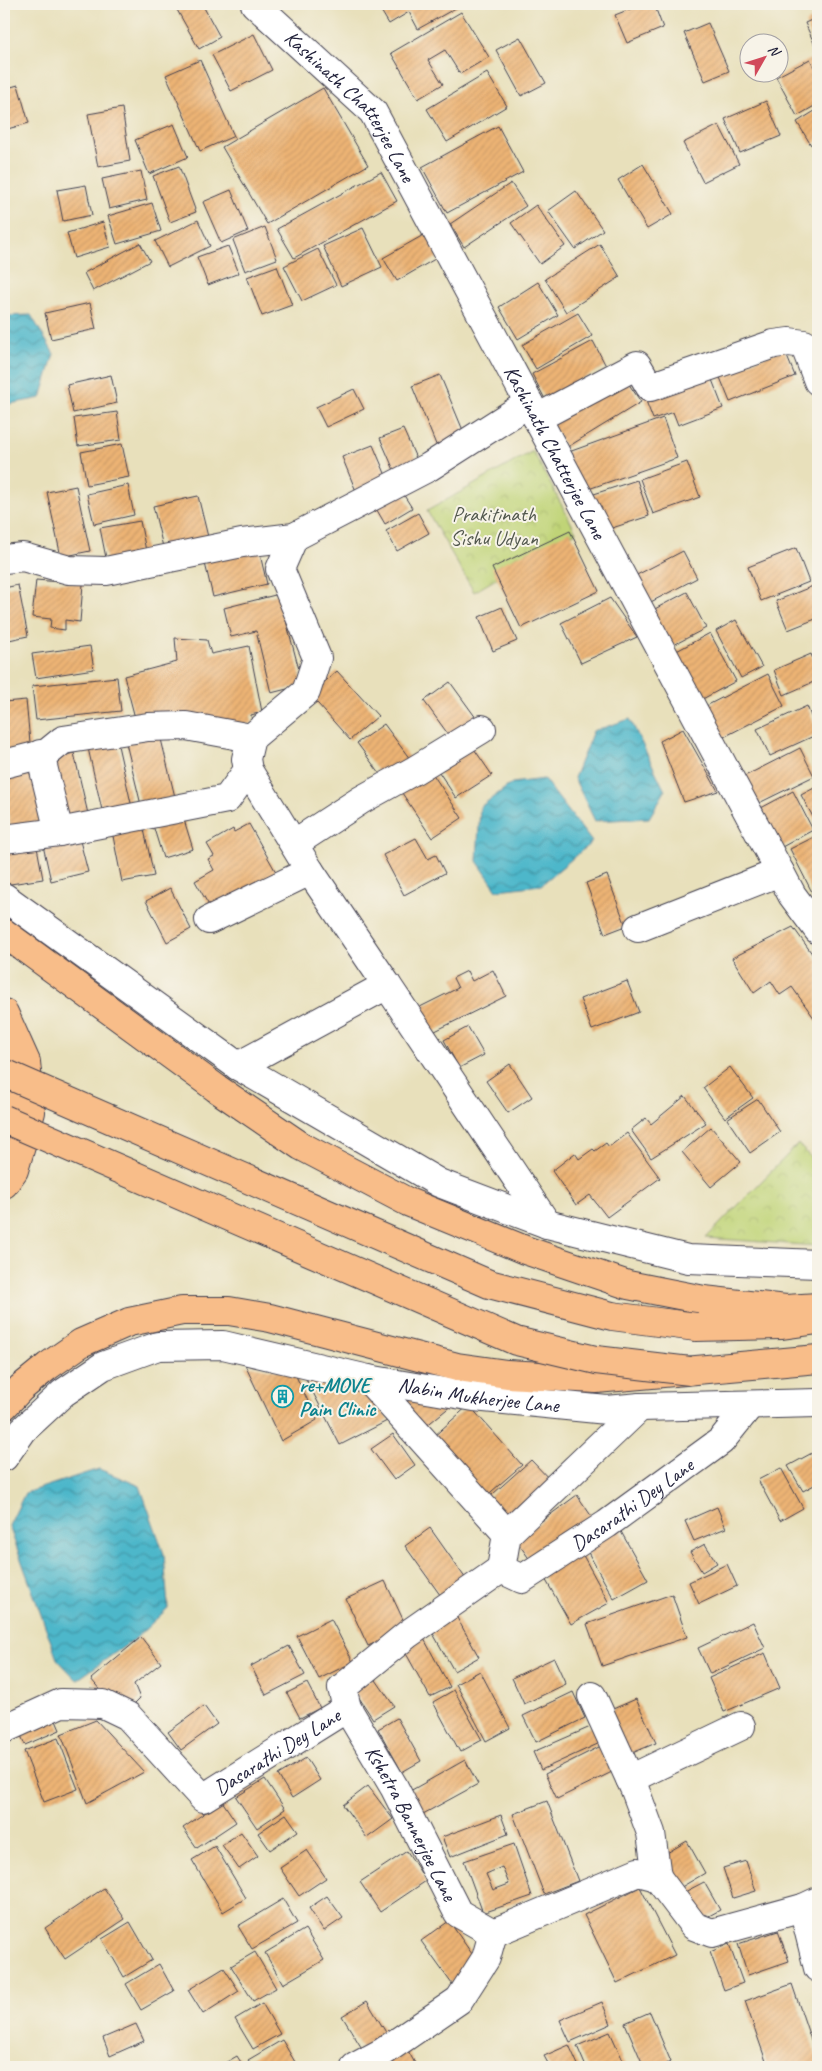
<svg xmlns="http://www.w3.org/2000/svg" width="822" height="2071" viewBox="0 0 822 2071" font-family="Caveat,sans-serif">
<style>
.park{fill:url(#park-crowns);stroke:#717b59}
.water{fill:url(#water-waves);stroke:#386c82}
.building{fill:url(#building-hatch);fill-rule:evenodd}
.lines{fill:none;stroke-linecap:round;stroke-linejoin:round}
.minor-casing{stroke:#403e4e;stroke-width:30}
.major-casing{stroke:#403e4e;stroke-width:30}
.highway-casing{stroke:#403e4e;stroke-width:30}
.minor{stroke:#fff;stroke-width:28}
.major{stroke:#f8bd89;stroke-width:28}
.highway{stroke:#f8bd89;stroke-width:28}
.highway-bridge-casing{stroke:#403e4e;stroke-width:30;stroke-linecap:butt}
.highway-bridge{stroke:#f8bd89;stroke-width:28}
.labels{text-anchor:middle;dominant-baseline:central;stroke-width:4;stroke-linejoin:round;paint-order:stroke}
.street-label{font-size:21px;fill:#22223b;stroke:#f7f3e8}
.park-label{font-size:21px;fill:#51574d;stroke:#f7f3e8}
.culture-label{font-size:21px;font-weight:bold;fill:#0d838f;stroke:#f7f3e8;text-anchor:start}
</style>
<defs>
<pattern id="park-crowns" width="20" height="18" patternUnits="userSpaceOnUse" patternTransform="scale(1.25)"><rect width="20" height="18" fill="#c0d477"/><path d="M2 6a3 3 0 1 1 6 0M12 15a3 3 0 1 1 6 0" fill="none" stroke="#a5b668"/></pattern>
<pattern id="water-waves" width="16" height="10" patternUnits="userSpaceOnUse" patternTransform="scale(1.25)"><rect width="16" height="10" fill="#4db7ca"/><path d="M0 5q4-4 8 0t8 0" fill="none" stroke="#4094a5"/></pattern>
<pattern id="building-hatch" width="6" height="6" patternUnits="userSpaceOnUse" patternTransform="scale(1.25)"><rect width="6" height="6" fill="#edb475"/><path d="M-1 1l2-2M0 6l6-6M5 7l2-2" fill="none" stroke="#cb9a66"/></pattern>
</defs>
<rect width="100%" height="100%" fill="#f7f3e8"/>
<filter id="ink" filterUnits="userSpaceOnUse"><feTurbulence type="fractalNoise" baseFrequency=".02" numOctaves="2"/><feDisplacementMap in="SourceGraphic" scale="10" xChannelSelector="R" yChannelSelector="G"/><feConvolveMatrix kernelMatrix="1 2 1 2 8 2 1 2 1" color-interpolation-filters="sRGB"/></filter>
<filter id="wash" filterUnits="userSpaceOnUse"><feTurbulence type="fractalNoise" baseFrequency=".0096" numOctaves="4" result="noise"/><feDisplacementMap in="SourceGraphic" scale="20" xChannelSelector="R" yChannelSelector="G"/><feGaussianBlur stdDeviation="1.12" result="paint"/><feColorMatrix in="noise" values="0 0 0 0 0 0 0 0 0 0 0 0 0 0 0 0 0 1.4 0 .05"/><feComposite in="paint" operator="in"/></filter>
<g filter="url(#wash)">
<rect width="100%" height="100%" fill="#e8e0bb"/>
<path class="park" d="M533,451L576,532L474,592L427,511Z
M798,1144L818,1165V1246L706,1238Z"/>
<path class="water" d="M31,315L54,354L41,398L4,405V316Z
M630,719L665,791L649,818L595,821L574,778L593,731Z
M544,779L592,842L541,885L497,890L477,861L480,807L512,783Z
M99,1469L140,1486L164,1554L168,1608L136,1638L77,1680L57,1659L9,1526L25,1493Z"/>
<g id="blocks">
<path class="building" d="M184,4H202L220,37L199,49L176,8Z
M377,4H463L418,29L409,12L389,24Z
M643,4H654L663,28L627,43L615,15Z
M461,12L489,57L460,74L445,50L428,60L443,84L418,99L391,53Z
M818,17V52L805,23Z
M708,23L729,71L705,81L684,33Z
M254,34L272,70L231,91L212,55Z
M520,37L546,83L521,96L496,50Z
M810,59L818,75V104L797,116L776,77Z
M200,60L234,136L200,151L166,75Z
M487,73L507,106L447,142L427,109Z
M18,85L29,123L4,130V89Z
M323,88L368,165L267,224L222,147Z
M766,101L781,136L740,153L725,119Z
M122,108L130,161L98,167L88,114Z
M818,109V141L811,145L797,122Z
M174,124L188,157L149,174L135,140Z
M719,125L739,164L703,182L683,143Z
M498,126L523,172L447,213L422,167Z
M643,164L673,214L647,229L618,180Z
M179,166L196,212L170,222L153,176Z
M141,171L147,200L109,209L102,179Z
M381,172L397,201L294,258L277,229Z
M511,183L526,206L464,247L450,224Z
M86,185L92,215L63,221L57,190Z
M231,190L248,231L221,243L203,202Z
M576,191L603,230L575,249L548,211Z
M152,203L161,231L117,244L108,216Z
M536,205L565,246L540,264L511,223Z
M198,220L210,246L168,267L155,241Z
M103,222L110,247L74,258L67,233Z
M265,227L277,259L245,271L233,240Z
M363,228L382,267L341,286L323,246Z
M427,233L440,256L397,281L383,258Z
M140,243L150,261L93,291L84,273Z
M600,244L620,277L566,312L545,279Z
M228,246L239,273L208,285L197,257Z
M318,249L336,285L302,301L284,266Z
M277,266L292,305L262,316L247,277Z
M538,282L558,315L518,339L499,307Z
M90,303L96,329L51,339L45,313Z
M578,313L592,336L536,369L522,345Z
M593,341L606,366L545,399L532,374Z
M784,349L795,376L730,402L719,375Z
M709,372L723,408L678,425L673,412L653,419L644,396Z
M111,375L117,403L73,413L67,385Z
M440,375L467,440L439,452L412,386Z
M624,377L641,402L566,448L549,419Z
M354,389L364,409L326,427L316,407Z
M117,412L121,440L78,446L74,418Z
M663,418L677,458L580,492L566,453Z
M403,429L420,467L397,477L380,438Z
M122,444L129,477L87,485L81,452Z
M373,445L387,478L356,491L342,457Z
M687,462L700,497L653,514L640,479Z
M637,480L649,516L603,531L591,495Z
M128,485L134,515L94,524L87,494Z
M76,486L90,551L61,557L47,492Z
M400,489L412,508L385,524L374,505Z
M198,496L208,537L163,547L153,506Z
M418,513L429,533L397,551L386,531Z
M140,521L147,556L107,563L100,528Z
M570,531L599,591L521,628L492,568Z
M258,546L267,584L213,597L204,559Z
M796,548L809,582L761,601L748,567Z
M683,551L697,578L645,605L631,578Z
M36,580L83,584L80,622L65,620V630L50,628L51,619L32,617Z
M818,584V618L788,630L776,601Z
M18,585L28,636L4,641V588Z
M687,592L706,628L670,647L651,611Z
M279,594L303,685L271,693L256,631L231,637L224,608Z
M610,598L637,637L581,663L561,623Z
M502,607L517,641L493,651L479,617Z
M736,620L762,667L741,678L716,631Z
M710,633L736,681L697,702L671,654Z
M175,638L207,640L211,654L249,646L262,712L251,715L252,723L229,727L135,718L124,676L177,662Z
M90,646L94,669L36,678L32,654Z
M811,654L818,672V680L784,695L774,670Z
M337,671L378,716L350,740L310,695Z
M768,674L784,706L720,739L704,707Z
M117,677L121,711L36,720L32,686Z
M450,682L479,722L453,741L424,701Z
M26,700L31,753L4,755V702Z
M807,706L818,734L770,756L757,729Z
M384,724L410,759L383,778L357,743Z
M683,729L718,791L684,802L660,741Z
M160,735L175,797L141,805L126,743Z
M117,741L133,812L104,819L88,748Z
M470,743L492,775L456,798L435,766Z
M800,748L814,776L757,804L743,777Z
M74,753L88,814L59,821L45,760Z
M430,770L462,818L432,838L400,790Z
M33,771L46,823L12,831L4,797V778Z
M818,786V826L801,795Z
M793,791L813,830L782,847L761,808Z
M181,810L193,849L163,858L151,819Z
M142,820L154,876L122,882L111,826Z
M249,824L276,872L211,909L195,881L214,870L208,859L214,856L207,844L233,829L234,832Z
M78,833L88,872L51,881L42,841Z
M814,837L818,846V899L816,900L790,849Z
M416,838L428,859L436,855L445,873L404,895L383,855Z
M36,842L43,879L4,885V848Z
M607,875L626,926L605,934L586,883Z
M170,888L191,929L167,942L146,901Z
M793,927L818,962L817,1022L792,987L780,995L771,981L754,993L732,958Z
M493,970L506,996L431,1033L418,1008L458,988L453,978L467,971L472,981Z
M627,981L639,1012L592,1030L580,999Z
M468,1027L484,1055L459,1068L444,1040Z
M510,1064L532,1097L508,1113L486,1081Z
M730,1067L753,1098L725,1118L703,1088Z
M685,1096L706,1123L651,1158L631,1130L646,1118L651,1124Z
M758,1099L780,1132L750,1153L727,1119Z
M711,1127L741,1162L711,1187L682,1152Z
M627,1133L660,1178L607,1217L590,1195L576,1205L552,1171L575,1153L579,1159L593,1149L595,1151L606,1143L609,1147Z
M245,1365L295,1374L317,1420L281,1441Z
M304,1375L362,1387L389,1420L340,1445Z
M398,1389L452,1405L420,1431Z
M469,1405L522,1465L484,1498L432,1438Z
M393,1434L415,1465L394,1480L371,1449Z
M812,1453L818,1465V1483L803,1491L788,1466Z
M531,1460L554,1484L507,1528L484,1502Z
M781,1468L803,1508L780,1521L758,1480Z
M577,1495L596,1523L535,1567L516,1540Z
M717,1507L726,1528L694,1541L685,1521Z
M430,1528L468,1582L443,1599L405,1546Z
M619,1528L648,1580L614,1599L585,1547Z
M705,1544L717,1563L702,1572L690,1552Z
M579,1548L609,1603L571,1624L540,1570Z
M727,1564L737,1586L699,1604L689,1582Z
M385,1581L407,1628L368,1646L346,1599Z
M672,1594L687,1637L602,1666L587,1624Z
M456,1616L479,1657L454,1671L431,1630Z
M331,1619L353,1662L319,1679L297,1636Z
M753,1622L765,1648L710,1674L698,1648Z
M141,1637L161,1663L134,1684L140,1698L131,1707L105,1696L91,1679Z
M423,1637L450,1687L430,1697L403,1648Z
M289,1646L305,1675L266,1695L251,1666Z
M765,1653L780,1688L724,1712L709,1678Z
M554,1658L566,1684L524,1704L512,1678Z
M480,1671L510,1728L486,1741L456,1684Z
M374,1677L394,1706L373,1719L354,1690Z
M307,1683L320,1708L300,1718L287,1693Z
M454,1690L482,1740L460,1752L433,1702Z
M573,1692L585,1718L536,1742L523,1716Z
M636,1699L656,1743L625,1756L606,1712Z
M204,1706L217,1724L181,1750L168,1732Z
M52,1711L60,1730L25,1745L17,1726Z
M397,1718L421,1761L402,1772L378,1729Z
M96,1720L144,1772L87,1803L61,1734Z
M595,1725L602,1742L541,1770L533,1752Z
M58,1738L78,1789L44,1802L24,1751Z
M603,1745L616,1770L557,1799L545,1774Z
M306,1758L320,1780L292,1798L278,1775Z
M465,1760L478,1784L423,1814L410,1791Z
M265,1779L285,1809L257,1828L236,1797Z
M368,1786L393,1819L367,1838L343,1805Z
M222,1801L236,1822L197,1848L183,1828Z
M547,1801L578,1881L544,1894L513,1814Z
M286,1814L298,1831L270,1850L258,1833Z
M501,1815L508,1834L450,1857L442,1837Z
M241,1832L258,1856L239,1869L222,1845Z
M687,1841L705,1873L673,1892L657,1859Z
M514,1844L532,1896L483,1913L464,1861ZM502,1867L509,1884L493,1890L486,1874Z
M215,1846L246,1898L223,1912L192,1860Z
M307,1850L326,1878L299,1896L280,1868Z
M407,1851L426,1881L380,1912L360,1882Z
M746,1861L756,1891L733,1898L723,1868Z
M704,1882L720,1910L694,1924L679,1895Z
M640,1887L675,1955L617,1983L584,1915Z
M104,1888L125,1919L65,1959L45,1928Z
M327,1896L343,1918L324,1931L309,1908Z
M283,1899L297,1923L252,1949L238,1926Z
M449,1921L479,1964L452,1984L421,1941Z
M130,1922L152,1960L124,1977L102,1939Z
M305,1929L324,1960L283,1984L265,1953Z
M778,1931L789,1961L748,1975L738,1944Z
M729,1944L743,1983L724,1990L710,1952Z
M255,1952L276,1988L253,2001L231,1966Z
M159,1964L174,1991L141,2010L126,1984Z
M224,1968L239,1991L203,2014L188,1990Z
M792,1984L818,2061V2067H768L745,2001Z
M367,2001L390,2039L366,2055L342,2016Z
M602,2002L611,2024L570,2042L560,2020Z
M262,2003L280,2034L253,2049L235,2019Z
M650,2012L671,2062L658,2067H644L625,2023Z
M136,2024L144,2041L110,2056L103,2038Z
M610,2032L626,2067H586L577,2046Z
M282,2040L298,2067H252L248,2060Z
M569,2045L579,2067H550L544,2056Z
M406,2047L417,2067H375Z
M237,2056L244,2067H218Z"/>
</g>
</g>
<g filter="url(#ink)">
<use href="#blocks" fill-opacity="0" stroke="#403e4e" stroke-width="1"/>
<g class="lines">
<defs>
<g id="minor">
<path id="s1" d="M255,4L373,112L780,872L792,895L818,930"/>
<path d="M537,418L637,365L650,387L774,344L789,342L804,344L818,381"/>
<path d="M294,537L280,569L317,658L306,692L251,738L246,759L248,770L310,871L387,985"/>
<path d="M4,559L23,557L69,570L106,571L242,543L294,537L429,467L529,403"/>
<path d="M40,754L59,832"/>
<path d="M4,764L47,753L63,740L148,727L186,726L251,738"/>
<path d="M4,839L59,832L227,799L248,770"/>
<path d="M295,843L361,800L415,770L482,729"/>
<path d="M4,897L238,1066L439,1183L547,1224L688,1259L818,1264"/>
<path d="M209,920L310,871"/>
<path d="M638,928L780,872"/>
<path d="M238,1066L387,985L547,1224"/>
<path d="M368,1379L507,1534"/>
<path id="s2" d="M4,1457L23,1430L63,1393L103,1366L158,1346L223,1345L368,1379L474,1397L607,1410L640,1407L818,1403"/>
<path d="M501,1569L507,1534L640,1407"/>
<path d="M592,1696L635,1790L651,1833L657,1877"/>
<path id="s3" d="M347,1708L394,1787L458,1913L493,1933L638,1872L657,1877L694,1926L712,1933L803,1908"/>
<path id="s4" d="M4,1729L61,1703L103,1704L128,1716L203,1798L347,1708L342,1688L408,1634L501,1569L522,1579L607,1524L721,1441L750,1405"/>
<path d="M630,1779L741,1726"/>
<path d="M818,1901L803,1908L818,1968"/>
<path d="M355,2067L383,2052L459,2000L486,1958L493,1933"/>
</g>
<path id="major" d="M4,933L216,1088L301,1146L408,1202L525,1250L628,1285L704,1300L786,1309L818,1307
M4,1013L26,1062L31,1112L14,1170L4,1184
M4,1114L12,1084L13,1057
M4,1406L21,1388L48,1366L81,1343L129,1322L182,1311H229L270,1318L457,1367L507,1374L596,1379L818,1359"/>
<path id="highway" d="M696,1327L782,1325L818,1320"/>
</defs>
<use href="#minor" class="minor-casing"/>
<use href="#major" class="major-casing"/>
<use href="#highway" class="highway-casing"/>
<use href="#minor" class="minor"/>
<use href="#major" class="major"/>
<use href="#highway" class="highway"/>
<defs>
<path id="highway-bridge" d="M4,1073L489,1284L612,1316L696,1327
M4,1119L516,1341L596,1360L690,1371"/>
</defs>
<use href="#highway-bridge" class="highway-bridge-casing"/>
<use href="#highway-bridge" class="highway-bridge"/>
</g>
</g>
<defs>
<symbol id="building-ring" viewBox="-11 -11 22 22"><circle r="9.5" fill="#f7f3e8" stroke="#0f9aa8" stroke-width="1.5"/><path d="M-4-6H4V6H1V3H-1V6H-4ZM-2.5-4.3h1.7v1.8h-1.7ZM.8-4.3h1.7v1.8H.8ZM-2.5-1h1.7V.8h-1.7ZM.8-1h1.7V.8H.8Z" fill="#0f9aa8"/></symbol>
</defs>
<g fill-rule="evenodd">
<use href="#building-ring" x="270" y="1384" width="25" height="25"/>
</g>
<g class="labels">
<g class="street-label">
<text stroke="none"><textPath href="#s1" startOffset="141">Kashinath Chatterjee Lane</textPath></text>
<text stroke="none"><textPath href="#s1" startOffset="546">Kashinath Chatterjee Lane</textPath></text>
<text stroke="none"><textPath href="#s2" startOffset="520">Nabin Mukherjee Lane</textPath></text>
<text stroke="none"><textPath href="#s4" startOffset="789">Dasarathi Dey Lane</textPath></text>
<text stroke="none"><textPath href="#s4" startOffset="331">Dasarathi Dey Lane</textPath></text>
<text stroke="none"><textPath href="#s3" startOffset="132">Kshetra Bannerjee Lane</textPath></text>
</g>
<g class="park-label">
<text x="494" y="514">Prakitinath<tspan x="494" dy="24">Sishu Udyan</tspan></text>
</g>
<g class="culture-label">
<text x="299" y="1385">re+MOVE<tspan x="299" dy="24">Pain Clinic</tspan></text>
</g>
</g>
<rect width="822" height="2071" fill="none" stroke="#f7f3e8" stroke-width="20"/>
<g transform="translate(764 58) rotate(51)"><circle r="24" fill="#f7f3e8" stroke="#a29fa3"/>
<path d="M0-4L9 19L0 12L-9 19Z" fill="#d1495b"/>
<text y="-8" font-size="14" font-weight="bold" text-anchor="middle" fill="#22223b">N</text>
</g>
</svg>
